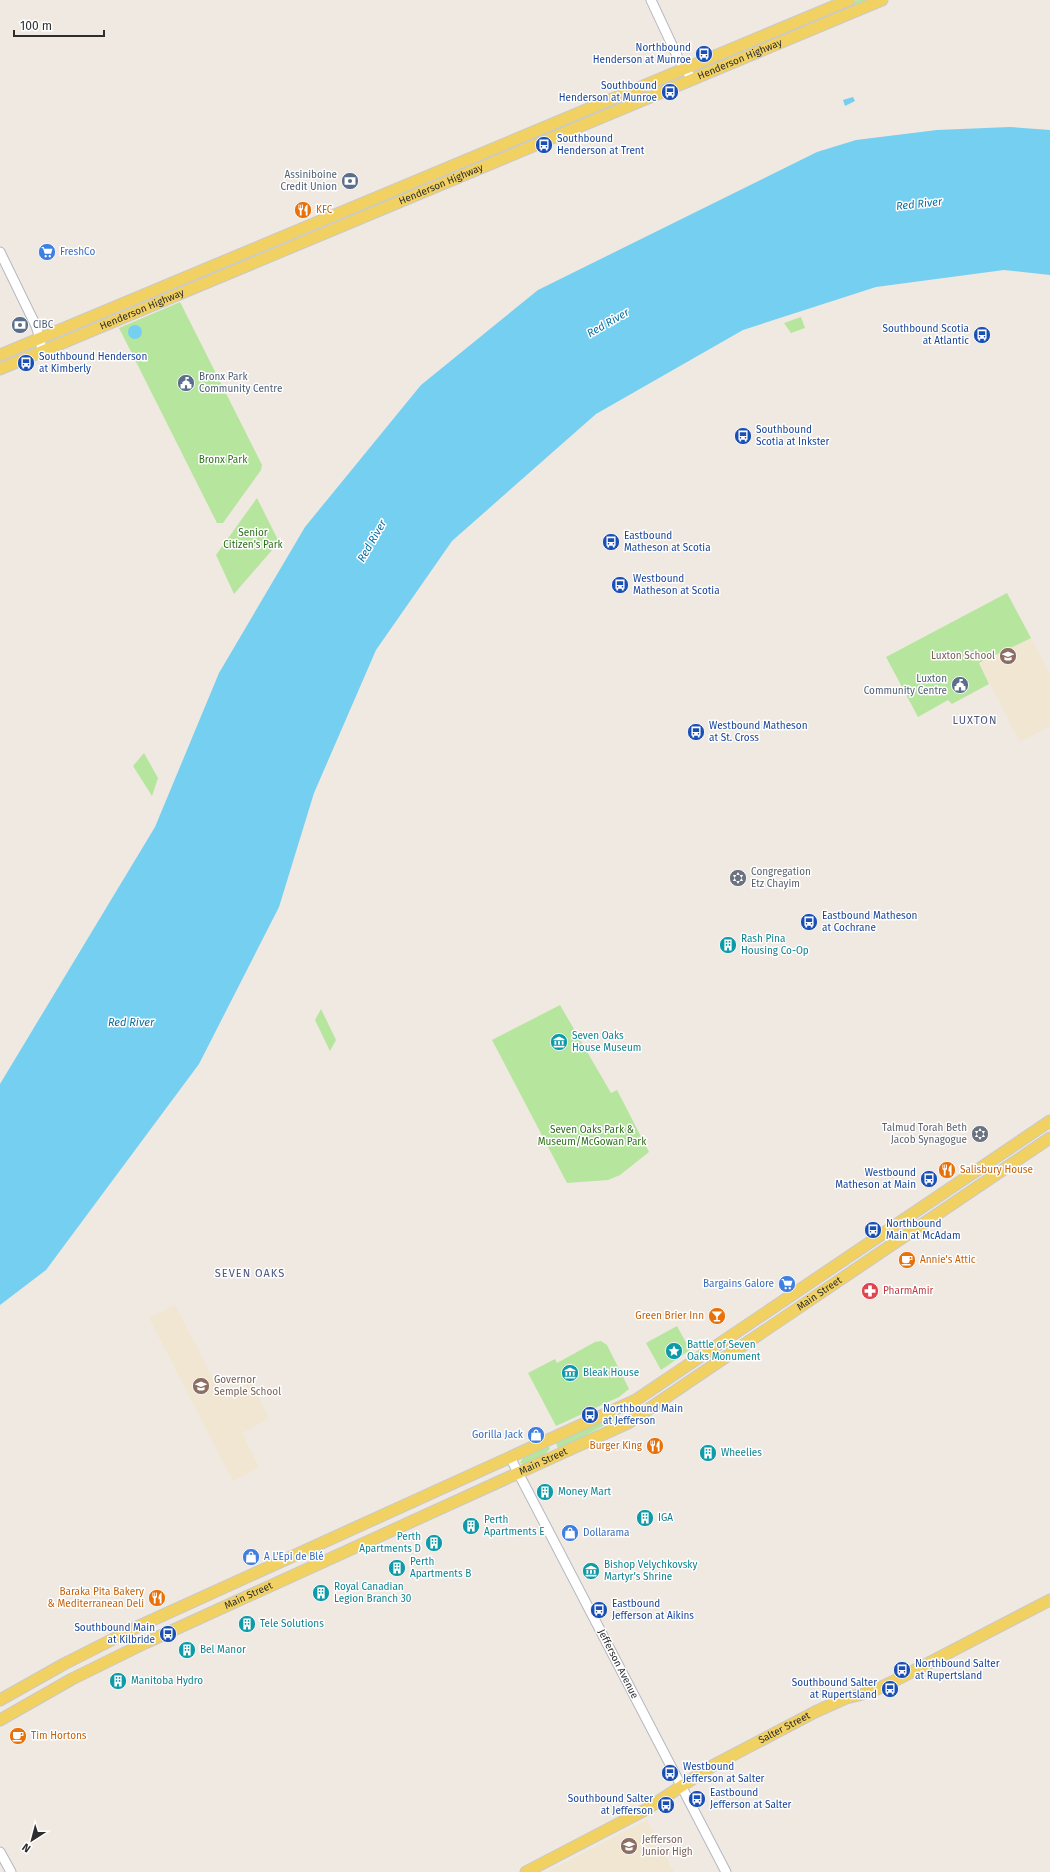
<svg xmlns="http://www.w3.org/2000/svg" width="1050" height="1872" viewBox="0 0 1050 1872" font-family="'Fira Sans',sans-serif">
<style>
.education{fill:#f0e6d1}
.green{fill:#b6e59e}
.water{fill:#75cff0}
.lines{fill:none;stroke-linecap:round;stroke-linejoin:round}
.minor-casing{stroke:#b4b7c1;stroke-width:11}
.major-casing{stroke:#c9c9c9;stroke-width:13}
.minor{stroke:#fff;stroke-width:9}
.major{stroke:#f2d163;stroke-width:11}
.labels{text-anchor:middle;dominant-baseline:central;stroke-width:3;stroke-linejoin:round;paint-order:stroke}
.transit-label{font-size:10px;fill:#164399;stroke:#fff;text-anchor:start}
.street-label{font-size:10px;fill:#2e2e2e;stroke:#fff}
.service-label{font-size:10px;fill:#4e5e75;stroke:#fff;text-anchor:end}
.food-label{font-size:10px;fill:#c56008;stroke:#fff;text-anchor:start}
.shop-label{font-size:10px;fill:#366cbe;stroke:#fff;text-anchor:start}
.park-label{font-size:10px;fill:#2c6e1b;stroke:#fff}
.education-label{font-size:10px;fill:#785e54;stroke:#fff;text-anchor:start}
.worship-label{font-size:10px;fill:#5b616d;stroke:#fff;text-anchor:start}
.culture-label{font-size:10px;fill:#0d838f;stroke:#fff;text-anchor:start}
.health-label{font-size:10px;fill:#be3a42;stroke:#fff;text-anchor:start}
.water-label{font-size:11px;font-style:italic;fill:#0d6fa3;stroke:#fff}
.neighbourhood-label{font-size:11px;letter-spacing:1px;fill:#4d5680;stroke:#fff}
</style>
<rect width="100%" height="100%" fill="#efe9e1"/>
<path class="education" d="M1007,593L1050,674V726L1020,742L957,619Z
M175,1305L221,1394L249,1379L269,1418L242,1433L259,1467L233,1481L149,1318Z
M647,1820L674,1872H547Z"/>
<path class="green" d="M857,0H868L835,14H829L828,12Z
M813,20C802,27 772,45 760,42Z
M747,47C737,54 705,72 694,71Z
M653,87C640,95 616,110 601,109Z
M587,115C575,122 534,144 521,142Z
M508,148L494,157L458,172L459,169L476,159Z
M424,183L407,193L354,214V213Z
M180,302L262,465L261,470L223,523H217L119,328Z
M801,317L805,328L791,333L784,323Z
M257,498L279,542L234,594L216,555Z
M1007,593L1031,638L979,663L989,684L952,704L948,700L918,717L886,657Z
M144,753L158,778L152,796L133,766Z
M560,1005L611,1093L617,1090L649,1152L620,1175L608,1180L567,1183L492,1040Z
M321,1009L336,1040L330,1051L315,1020Z
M677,1326L690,1350L661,1370L646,1343Z
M601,1341L607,1345L629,1389L619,1397L556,1426L528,1373L555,1359L557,1363L595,1342Z
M617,1413L616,1419L577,1440L558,1449L556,1443L575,1432Z
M547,1447H549L550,1449L544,1455L524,1464L520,1463L523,1458Z"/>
<path class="water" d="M853,97L855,101L845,106L843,100Z
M1010,127L1050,130V275L1004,270L876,287L743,330L596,414L452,541L376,650L314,793L279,907L199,1064L46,1270L0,1305V1084L155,827L219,673L305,527L421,385L538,290L817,152L856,140L937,130Z
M128 332a7 7 0 1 1 14 0a7 7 0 1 1-14 0Z"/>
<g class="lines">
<defs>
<path id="minor" d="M651,0L679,60L692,79
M0,252L36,326L40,339L42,352
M510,1457L726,1872
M0,1852L11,1872"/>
<g id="major">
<path d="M0,355L849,0"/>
<path id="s1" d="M0,369L882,0"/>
<path d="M0,1700L64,1664L137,1627L636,1400L1050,1121"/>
<path id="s2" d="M0,1720L72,1679L145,1643L628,1423L1050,1138"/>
<path id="s3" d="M526,1872L645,1810L714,1765L815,1712L846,1698L871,1692L896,1680L1050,1600"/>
</g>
</defs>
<use href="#minor" class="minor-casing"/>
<use href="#major" class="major-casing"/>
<use href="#minor" class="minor"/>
<use href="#major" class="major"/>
</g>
<defs>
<symbol id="bus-disc" viewBox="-11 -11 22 22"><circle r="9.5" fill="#1a4fb4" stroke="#fff"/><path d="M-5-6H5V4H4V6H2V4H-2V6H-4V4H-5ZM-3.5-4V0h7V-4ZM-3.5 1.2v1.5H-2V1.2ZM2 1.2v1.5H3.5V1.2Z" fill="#fff"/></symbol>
<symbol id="bank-disc" viewBox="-11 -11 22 22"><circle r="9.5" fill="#5c6f8a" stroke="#fff"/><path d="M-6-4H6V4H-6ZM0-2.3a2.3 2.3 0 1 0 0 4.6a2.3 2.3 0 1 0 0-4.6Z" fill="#fff"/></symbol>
<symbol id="restaurant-disc" viewBox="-11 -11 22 22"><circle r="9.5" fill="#e8710a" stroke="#fff"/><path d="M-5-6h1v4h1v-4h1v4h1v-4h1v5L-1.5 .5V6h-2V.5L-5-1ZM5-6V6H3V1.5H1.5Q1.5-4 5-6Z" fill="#fff"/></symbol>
<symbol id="supermarket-disc" viewBox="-11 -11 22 22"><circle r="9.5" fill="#3f7fe0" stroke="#fff"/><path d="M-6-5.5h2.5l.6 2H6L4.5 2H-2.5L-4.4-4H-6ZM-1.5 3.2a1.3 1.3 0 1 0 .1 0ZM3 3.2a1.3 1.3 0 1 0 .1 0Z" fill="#fff"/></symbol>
<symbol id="civic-disc" viewBox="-11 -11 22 22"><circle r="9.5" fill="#5c6f8a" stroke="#fff"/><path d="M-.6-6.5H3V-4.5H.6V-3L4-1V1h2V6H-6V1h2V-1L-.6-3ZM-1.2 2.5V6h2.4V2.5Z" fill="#fff"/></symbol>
<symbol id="school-disc" viewBox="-11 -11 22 22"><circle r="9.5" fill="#8d6e63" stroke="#fff"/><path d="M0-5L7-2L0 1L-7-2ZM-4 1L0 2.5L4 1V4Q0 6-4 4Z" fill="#fff"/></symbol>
<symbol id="synagogue-disc" viewBox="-11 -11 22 22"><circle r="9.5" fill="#6b7280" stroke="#fff"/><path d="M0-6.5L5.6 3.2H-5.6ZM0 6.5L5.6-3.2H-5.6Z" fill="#fff"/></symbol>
<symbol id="building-disc" viewBox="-11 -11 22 22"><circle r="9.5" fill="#0f9aa8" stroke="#fff"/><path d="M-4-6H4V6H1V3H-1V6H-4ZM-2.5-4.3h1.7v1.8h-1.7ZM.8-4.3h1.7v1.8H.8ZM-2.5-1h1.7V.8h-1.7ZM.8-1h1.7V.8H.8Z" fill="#fff"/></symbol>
<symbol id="museum-disc" viewBox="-11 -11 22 22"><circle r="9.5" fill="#0f9aa8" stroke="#fff"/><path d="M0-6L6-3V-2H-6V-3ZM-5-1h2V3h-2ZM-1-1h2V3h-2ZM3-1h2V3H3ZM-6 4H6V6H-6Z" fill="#fff"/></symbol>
<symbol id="cafe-disc" viewBox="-11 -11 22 22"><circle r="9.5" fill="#e8710a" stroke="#fff"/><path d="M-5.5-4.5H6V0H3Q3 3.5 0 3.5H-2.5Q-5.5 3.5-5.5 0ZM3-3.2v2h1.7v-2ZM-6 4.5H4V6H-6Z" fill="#fff"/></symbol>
<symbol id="pharmacy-disc" viewBox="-11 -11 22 22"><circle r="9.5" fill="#e0444e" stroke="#fff"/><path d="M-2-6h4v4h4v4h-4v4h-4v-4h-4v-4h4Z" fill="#fff"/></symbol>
<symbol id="bar-disc" viewBox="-11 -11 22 22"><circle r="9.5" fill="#e8710a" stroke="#fff"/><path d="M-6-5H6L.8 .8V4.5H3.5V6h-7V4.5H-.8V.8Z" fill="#fff"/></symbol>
<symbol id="sight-disc" viewBox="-11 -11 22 22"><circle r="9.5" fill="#0f9aa8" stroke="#fff"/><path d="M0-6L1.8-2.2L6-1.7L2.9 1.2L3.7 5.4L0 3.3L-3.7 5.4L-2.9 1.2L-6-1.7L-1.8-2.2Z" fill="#fff"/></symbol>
<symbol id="shop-disc" viewBox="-11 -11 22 22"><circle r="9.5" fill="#3f7fe0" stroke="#fff"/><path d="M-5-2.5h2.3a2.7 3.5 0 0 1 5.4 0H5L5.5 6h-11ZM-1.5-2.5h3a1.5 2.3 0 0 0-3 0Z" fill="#fff"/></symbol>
</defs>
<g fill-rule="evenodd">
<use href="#bus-disc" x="694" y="44" width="20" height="20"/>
<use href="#bus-disc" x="660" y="82" width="20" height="20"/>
<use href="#bus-disc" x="534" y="135" width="20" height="20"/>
<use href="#bank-disc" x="340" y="171" width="20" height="20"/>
<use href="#restaurant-disc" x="293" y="200" width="20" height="20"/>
<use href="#supermarket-disc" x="37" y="242" width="20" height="20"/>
<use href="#bank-disc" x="10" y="315" width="20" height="20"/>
<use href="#bus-disc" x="972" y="325" width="20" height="20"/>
<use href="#bus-disc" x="16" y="353" width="20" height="20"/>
<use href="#civic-disc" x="176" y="373" width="20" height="20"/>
<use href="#bus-disc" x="733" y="426" width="20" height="20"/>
<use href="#bus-disc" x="601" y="532" width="20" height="20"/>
<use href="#bus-disc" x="610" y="575" width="20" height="20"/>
<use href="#school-disc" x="998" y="646" width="20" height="20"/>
<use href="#civic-disc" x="950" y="675" width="20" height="20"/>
<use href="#bus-disc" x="686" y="722" width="20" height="20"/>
<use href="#synagogue-disc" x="728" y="868" width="20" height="20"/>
<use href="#bus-disc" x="799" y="912" width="20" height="20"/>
<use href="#building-disc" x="718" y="935" width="20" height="20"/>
<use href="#museum-disc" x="549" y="1032" width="20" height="20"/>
<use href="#synagogue-disc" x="970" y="1124" width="20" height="20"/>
<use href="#restaurant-disc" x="937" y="1160" width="20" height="20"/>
<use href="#bus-disc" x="919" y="1169" width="20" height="20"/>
<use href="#bus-disc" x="863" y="1220" width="20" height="20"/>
<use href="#cafe-disc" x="897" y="1250" width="20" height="20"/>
<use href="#supermarket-disc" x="777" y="1274" width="20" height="20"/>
<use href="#pharmacy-disc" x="860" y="1281" width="20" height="20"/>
<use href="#bar-disc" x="707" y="1306" width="20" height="20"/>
<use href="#sight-disc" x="664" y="1341" width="20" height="20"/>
<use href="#museum-disc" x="560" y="1363" width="20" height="20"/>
<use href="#school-disc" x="191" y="1376" width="20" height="20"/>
<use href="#bus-disc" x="580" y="1405" width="20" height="20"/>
<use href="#shop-disc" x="526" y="1425" width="20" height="20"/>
<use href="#restaurant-disc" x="645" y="1436" width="20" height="20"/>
<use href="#building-disc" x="698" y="1443" width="20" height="20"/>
<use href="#building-disc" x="535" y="1482" width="20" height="20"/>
<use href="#building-disc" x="635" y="1508" width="20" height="20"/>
<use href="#building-disc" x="461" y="1516" width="20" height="20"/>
<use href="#shop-disc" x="560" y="1523" width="20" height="20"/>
<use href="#building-disc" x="424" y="1533" width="20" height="20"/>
<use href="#shop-disc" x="241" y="1547" width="20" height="20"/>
<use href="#building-disc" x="387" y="1558" width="20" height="20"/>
<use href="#museum-disc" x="581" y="1561" width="20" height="20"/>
<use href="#building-disc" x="311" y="1583" width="20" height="20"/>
<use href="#restaurant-disc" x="147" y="1588" width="20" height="20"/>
<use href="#bus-disc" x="589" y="1600" width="20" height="20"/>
<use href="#building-disc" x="237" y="1614" width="20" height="20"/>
<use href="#bus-disc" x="158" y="1624" width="20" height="20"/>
<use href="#building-disc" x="177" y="1640" width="20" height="20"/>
<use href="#bus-disc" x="892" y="1660" width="20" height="20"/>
<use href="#building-disc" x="108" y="1671" width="20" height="20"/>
<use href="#bus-disc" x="880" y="1679" width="20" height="20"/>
<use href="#cafe-disc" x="8" y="1726" width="20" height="20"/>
<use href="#bus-disc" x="660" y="1763" width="20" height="20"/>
<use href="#bus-disc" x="687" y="1789" width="20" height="20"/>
<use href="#bus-disc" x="656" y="1795" width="20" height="20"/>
<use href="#school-disc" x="619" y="1836" width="20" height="20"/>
</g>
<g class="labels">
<g class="transit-label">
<text x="691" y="48" text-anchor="end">Northbound<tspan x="691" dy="12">Henderson at Munroe</tspan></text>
<text x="657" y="86" text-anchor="end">Southbound<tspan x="657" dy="12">Henderson at Munroe</tspan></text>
<text x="557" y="139">Southbound<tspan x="557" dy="12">Henderson at Trent</tspan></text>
<text x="969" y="329" text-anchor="end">Southbound Scotia<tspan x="969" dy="12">at Atlantic</tspan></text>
<text x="39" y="357">Southbound Henderson<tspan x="39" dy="12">at Kimberly</tspan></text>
<text x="756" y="430">Southbound<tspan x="756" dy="12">Scotia at Inkster</tspan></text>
<text x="624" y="536">Eastbound<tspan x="624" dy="12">Matheson at Scotia</tspan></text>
<text x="633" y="579">Westbound<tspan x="633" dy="12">Matheson at Scotia</tspan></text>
<text x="709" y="726">Westbound Matheson<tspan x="709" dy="12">at St. Cross</tspan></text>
<text x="822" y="916">Eastbound Matheson<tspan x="822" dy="12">at Cochrane</tspan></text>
<text x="916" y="1173" text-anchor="end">Westbound<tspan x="916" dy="12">Matheson at Main</tspan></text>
<text x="886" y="1224">Northbound<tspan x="886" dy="12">Main at McAdam</tspan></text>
<text x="603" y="1409">Northbound Main<tspan x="603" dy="12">at Jefferson</tspan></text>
<text x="612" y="1604">Eastbound<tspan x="612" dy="12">Jefferson at Aikins</tspan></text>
<text x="155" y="1628" text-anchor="end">Southbound Main<tspan x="155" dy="12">at Kilbride</tspan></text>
<text x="915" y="1664">Northbound Salter<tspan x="915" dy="12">at Rupertsland</tspan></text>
<text x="877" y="1683" text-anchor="end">Southbound Salter<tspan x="877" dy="12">at Rupertsland</tspan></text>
<text x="683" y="1767">Westbound<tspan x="683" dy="12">Jefferson at Salter</tspan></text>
<text x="710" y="1793">Eastbound<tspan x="710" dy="12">Jefferson at Salter</tspan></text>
<text x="653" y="1799" text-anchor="end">Southbound Salter<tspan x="653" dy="12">at Jefferson</tspan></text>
</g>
<g class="street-label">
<text stroke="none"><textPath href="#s1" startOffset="802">Henderson Highway</textPath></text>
<text stroke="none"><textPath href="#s1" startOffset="478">Henderson Highway</textPath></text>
<text stroke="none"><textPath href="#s1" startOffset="154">Henderson Highway</textPath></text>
<text stroke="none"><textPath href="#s2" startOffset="926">Main Street</textPath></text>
<text stroke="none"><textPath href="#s2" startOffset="602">Main Street</textPath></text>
<text stroke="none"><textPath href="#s2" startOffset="278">Main Street</textPath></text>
<text transform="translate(618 1664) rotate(63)">Jefferson Avenue</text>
<text stroke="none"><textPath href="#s3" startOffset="296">Salter Street</textPath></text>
</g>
<g class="service-label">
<text x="337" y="175">Assiniboine<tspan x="337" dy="12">Credit Union</tspan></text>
<text x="33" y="325" text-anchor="start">CIBC</text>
<text x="199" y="377" text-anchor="start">Bronx Park<tspan x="199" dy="12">Community Centre</tspan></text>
<text x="947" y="679">Luxton<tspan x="947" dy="12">Community Centre</tspan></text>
</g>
<g class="food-label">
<text x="316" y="210">KFC</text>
<text x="960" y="1170">Salisbury House</text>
<text x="920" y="1260">Annie's Attic</text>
<text x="704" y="1316" text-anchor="end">Green Brier Inn</text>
<text x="642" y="1446" text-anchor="end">Burger King</text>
<text x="144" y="1592" text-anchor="end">Baraka Pita Bakery<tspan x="144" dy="12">&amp; Mediterranean Deli</tspan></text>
<text x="31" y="1736">Tim Hortons</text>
</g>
<g class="shop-label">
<text x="60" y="252">FreshCo</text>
<text x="774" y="1284" text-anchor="end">Bargains Galore</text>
<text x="523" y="1435" text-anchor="end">Gorilla Jack</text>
<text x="583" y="1533">Dollarama</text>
<text x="264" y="1557">A L'Epi de Blé</text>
</g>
<g class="park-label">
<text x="223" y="460">Bronx Park</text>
<text x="253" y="533">Senior<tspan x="253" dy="12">Citizen's Park</tspan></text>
<text x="592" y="1130">Seven Oaks Park &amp;<tspan x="592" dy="12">Museum/McGowan Park</tspan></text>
</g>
<g class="education-label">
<text x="995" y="656" text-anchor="end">Luxton School</text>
<text x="214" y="1380">Governor<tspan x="214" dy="12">Semple School</tspan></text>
<text x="642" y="1840">Jefferson<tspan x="642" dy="12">Junior High</tspan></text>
</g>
<g class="worship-label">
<text x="751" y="872">Congregation<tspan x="751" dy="12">Etz Chayim</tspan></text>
<text x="967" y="1128" text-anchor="end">Talmud Torah Beth<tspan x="967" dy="12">Jacob Synagogue</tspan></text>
</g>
<g class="culture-label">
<text x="741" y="939">Rash Pina<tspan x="741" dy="12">Housing Co-Op</tspan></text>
<text x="572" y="1036">Seven Oaks<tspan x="572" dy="12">House Museum</tspan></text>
<text x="687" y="1345">Battle of Seven<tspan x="687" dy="12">Oaks Monument</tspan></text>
<text x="583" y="1373">Bleak House</text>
<text x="721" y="1453">Wheelies</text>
<text x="558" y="1492">Money Mart</text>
<text x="658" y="1518">IGA</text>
<text x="484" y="1520">Perth<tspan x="484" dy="12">Apartments E</tspan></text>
<text x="421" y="1537" text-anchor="end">Perth<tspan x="421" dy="12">Apartments D</tspan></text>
<text x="410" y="1562">Perth<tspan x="410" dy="12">Apartments B</tspan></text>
<text x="604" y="1565">Bishop Velychkovsky<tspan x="604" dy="12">Martyr’s Shrine</tspan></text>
<text x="334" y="1587">Royal Canadian<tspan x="334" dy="12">Legion Branch 30</tspan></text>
<text x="260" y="1624">Tele Solutions</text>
<text x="200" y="1650">Bel Manor</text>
<text x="131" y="1681">Manitoba Hydro</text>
</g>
<g class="health-label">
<text x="883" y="1291">PharmAmir</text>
</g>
<g class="water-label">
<text transform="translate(919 204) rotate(-6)">Red River</text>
<text transform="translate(608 323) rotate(-30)">Red River</text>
<text transform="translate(372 541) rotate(-60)">Red River</text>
<text x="131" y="1022">Red River</text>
</g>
<g class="neighbourhood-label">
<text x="975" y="720">LUXTON</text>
<text x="250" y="1273">SEVEN OAKS</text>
</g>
</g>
<g transform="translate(32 1840) rotate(216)" stroke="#ffffff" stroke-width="3" paint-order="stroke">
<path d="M0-3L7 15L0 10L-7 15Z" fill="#2e2e2e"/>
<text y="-6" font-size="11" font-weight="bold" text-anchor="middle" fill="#2e2e2e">N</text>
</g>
<path d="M14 30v6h90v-6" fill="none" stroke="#2e2e2e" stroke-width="2"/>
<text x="20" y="30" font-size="12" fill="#2e2e2e" stroke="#ffffff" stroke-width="3" paint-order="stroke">100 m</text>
</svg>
